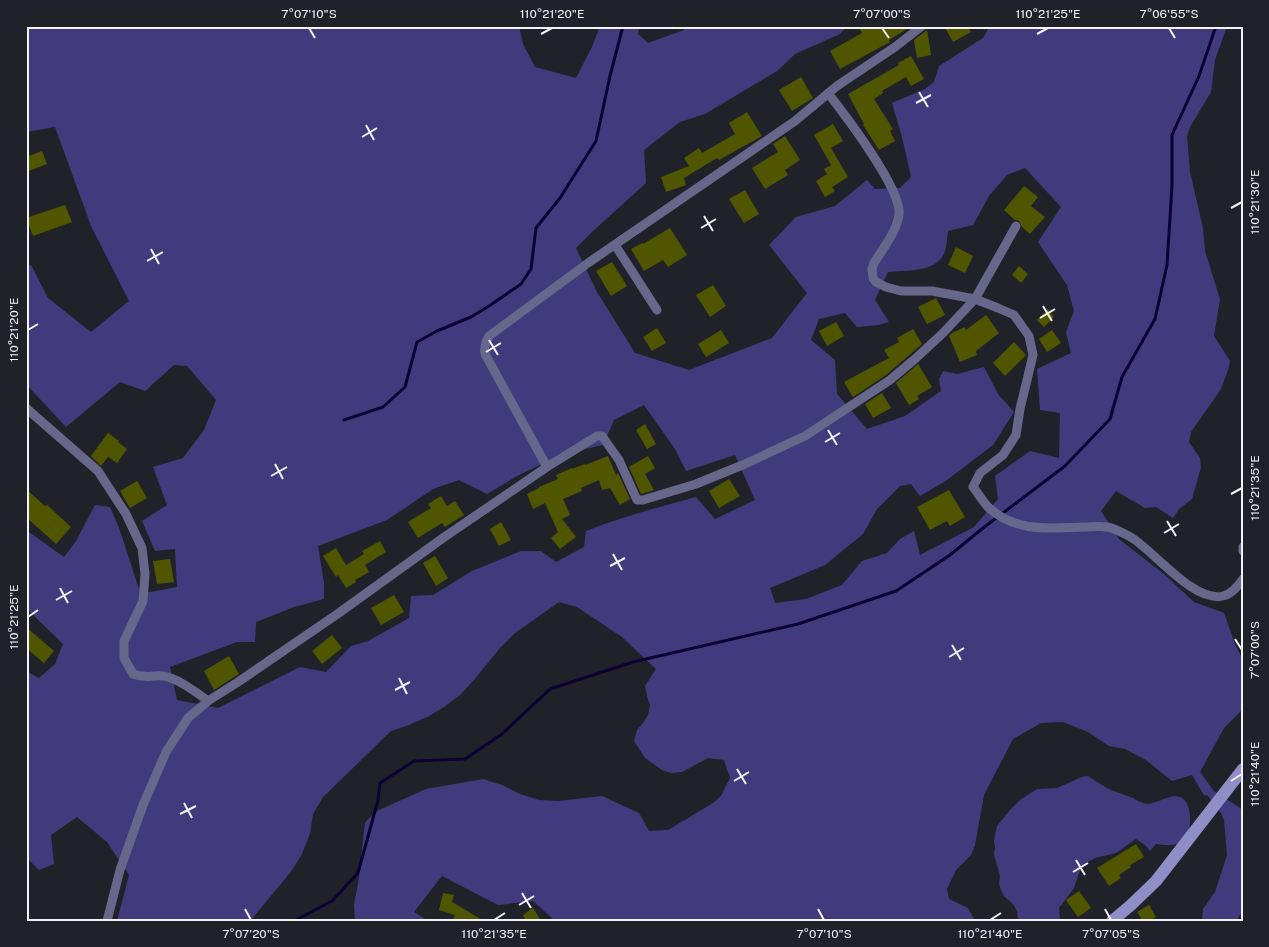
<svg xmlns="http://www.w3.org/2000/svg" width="1269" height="947" viewBox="0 0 1269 947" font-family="'Public Sans',sans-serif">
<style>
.green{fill:#413b7d;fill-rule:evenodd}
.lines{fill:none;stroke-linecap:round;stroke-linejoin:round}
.stream{stroke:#0d0033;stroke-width:3}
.building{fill:#505600}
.street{stroke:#67678b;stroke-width:9}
.secondary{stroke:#8f8ec7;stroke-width:12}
.ticks{fill:none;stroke:#f2f2f7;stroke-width:2}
.neatline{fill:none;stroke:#f2f2f7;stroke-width:2}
.ticks-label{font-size:12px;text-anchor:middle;fill:#f2f2f7}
</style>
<rect width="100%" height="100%" fill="#212229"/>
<path class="green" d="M26,26H519L523,44L535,67L576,78L592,47L600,26H639L638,34L648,43L684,30L685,26H847L840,34L795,54L777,71L705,114L680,122L644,150L646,183L593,231L576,248L597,292L635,353L689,370L772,338L807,293L769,245L796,217L835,206L867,180L875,189L900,188L911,177L902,137L892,103L925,89L934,82L939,66L983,38L990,26H1227L1215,60L1211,92L1190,127L1187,136L1190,172L1203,228L1205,251L1220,299L1214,336L1230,361L1228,370L1221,389L1191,432L1189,442L1200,458L1201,467L1192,499L1179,509L1173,518L1156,507L1145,508L1116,491L1101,511L1119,539L1165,575L1194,602L1224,613L1235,644L1243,660V709L1224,728L1200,772L1214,791L1243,810V912L1239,916L1237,921H1202L1203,909L1215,892L1227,855L1224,820L1221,813L1208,796L1204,795L1202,792L1192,775L1172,781L1146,760L1125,749L1109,746L1088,732L1063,722L1041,723L1013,739L984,795L975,845L971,855L956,870L947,889L949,899L968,908L975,921H555L533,901L498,905L442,876L414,912L428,921H355L354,904L358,884L365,823L371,816L379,810L426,789L483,779L502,785L520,794L539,800L558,801L602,796L639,813L649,831L668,830L713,803L721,796L730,778L724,760L708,758L682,772L671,773L662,770L645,758L634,741L637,730L643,723L648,715L650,705L647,696L645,686L656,669L622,637L577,607L559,602L515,633L500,648L474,680L460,695L444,707L427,717L409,725L391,731L323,797L313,814L310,834L301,856L290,873L250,921H117L129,875L107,842L77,817L51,835L54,864L39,870L26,857V671L39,678L55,664L63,644L26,608V530L64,557L76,541L95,505L110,507L119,528L139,589V594L177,587L175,549L155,551L142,521L167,505L153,467L183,458L204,430L216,400L187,366L174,365L145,391L120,382L66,427L26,384V267L31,265L48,298L91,332L129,301L91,226L55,127L26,132ZM1025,168L1061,207L1038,242L1067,285L1074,311L1066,332L1071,353L1037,369L1040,410L1060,413L1059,458L1030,451L995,476L998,499L974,527L920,555L914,531L900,539L887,553L862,561L842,585L806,599L775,603L770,588L825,565L863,534L877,509L900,486L911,484L920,496L947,480L993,445L1014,412L998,394L984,367L957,374L943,371L939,379L941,391L905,416L867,429L837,394L835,360L811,340L819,319L845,313L857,327L879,325L889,322L875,300L888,272C906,270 938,273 945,251C947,245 947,237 948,231L973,225L989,196L1007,175ZM644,405L675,449L686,471L735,455L755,500L715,519L696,497C659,507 621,517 586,531L584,547L556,562L541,551H521L472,571L433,595L411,596L409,618L368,641L351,646L326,672L300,667L218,708L177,700L170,667L237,642H255L256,622L294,607L324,599V583L318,546L387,520L433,489L459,480L487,494L517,476L563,454L603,445L614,420Z
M1088,776C1096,781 1103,786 1111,790C1118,793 1126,795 1133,798C1136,800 1140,802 1143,803C1155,807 1168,793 1180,797C1193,802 1192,830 1185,839C1179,847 1165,845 1156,844L1150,851L1145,845L1136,839L1116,853L1095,858L1084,864L1079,873L1074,888L1059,908L1060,921H1018L1017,911L1014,905L1004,896L1001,890L999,883L1000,876L994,854L995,847L994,840L997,826L1009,811L1020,800L1037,789L1057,788L1082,777Z"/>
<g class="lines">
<path class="stream" d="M344,420L383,407L405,387L417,342L437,331L471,317L489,306L521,284L531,269L536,228L560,198L596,141L610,76L623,26
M294,921L332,901L358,873L378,800L380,783L414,761L465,759L502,734L550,689L633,662L798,624L896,591L950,555L983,528L1065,466L1110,419L1122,377L1155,319L1167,265L1172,186V135L1199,76L1216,26
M1242,921L1243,919"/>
</g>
<path class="building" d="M858,26H912L889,40L890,42L840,69L830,51L862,33Z
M944,26H967L971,32L953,42Z
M927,30L931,55L917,58L914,40Z
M911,56L924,79L911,86L906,77L882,91L883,93L874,99L893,129L890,131L895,141L879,150L863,125L864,124L848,94L899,65L898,63Z
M801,77L813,98L792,111L779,90Z
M747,112L762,136L719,160L717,158L684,178L686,185L666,192L661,177L689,166L684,158L699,148L702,153L735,134L729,123Z
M833,124L843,141L831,148L848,177L832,187L835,191L825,197L816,181L827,174L824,169L831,165L814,135Z
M785,136L800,160L785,170L788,175L765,189L752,168L778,152L773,144Z
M42,151L47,164L26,172V157Z
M1024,186L1038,197L1031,206L1045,217L1030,234L1022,227L1019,221L1015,220L1004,210Z
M745,190L759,214L744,223L729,199Z
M65,205L72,222L33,236L26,218Z
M670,228L687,255L668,267L663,260L644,271L631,249L642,243L643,244Z
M956,247L973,256L965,273L948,265Z
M612,262L627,286L611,296L596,271Z
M1019,266L1028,274L1021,283L1012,275Z
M713,285L726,306L710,317L696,295Z
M936,298L945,315L927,324L918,307Z
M1048,309L1054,317L1044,327L1037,320Z
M986,315L999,333L976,351L977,355L960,362L949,336L952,333L965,327L966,330Z
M836,322L844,336L827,346L819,331Z
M657,328L666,343L652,351L643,337Z
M913,329L922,344L886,375L853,397L844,382L889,358L884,350L899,342L897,338Z
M721,330L729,343L706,357L698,344Z
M1052,330L1061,343L1047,352L1039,339Z
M1014,342L1026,355L1005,376L993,363Z
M918,364L932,387L917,396L919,399L909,405L896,383Z
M882,393L891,408L873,418L865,404Z
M645,424L656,444L647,449L636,430Z
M108,433L119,441L118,442L127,449L117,463L108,457L101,466L91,456Z
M608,456L616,475L618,473L630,499L620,505L610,488L602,490L599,480L581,488L582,491L563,499L570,515L562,519L576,537L560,549L551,538L558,532L545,503L533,509L527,494L539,488V487L558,479L556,475L572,468V469L585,464V465Z
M648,456L655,468L645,474L654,490L641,494L629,467Z
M729,479L740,496L719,508L709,491Z
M137,481L147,498L130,508L120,491Z
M26,489L45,506L47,505L71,527L56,544L26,517Z
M949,490L965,517L950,526L947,521L930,530L917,507Z
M441,496L447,506L455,501L464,515L445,527L442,523L418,538L408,522L431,508L428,504Z
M501,522L511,540L499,546L490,529Z
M380,541L386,552L365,565L369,572L355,580L356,582L346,588L338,575L336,577L323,556L336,548L346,565L364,554L362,551Z
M435,556L448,578L436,586L423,563Z
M170,559L174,582L157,584L153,561Z
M394,595L404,612L381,625L371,608Z
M26,627L54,651L44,663L26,648Z
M332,635L342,648L322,664L312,651Z
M229,656L239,674L214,690L204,671Z
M1136,844L1144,857L1130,865L1131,867L1119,875L1121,878L1109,886L1097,868Z
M1079,891L1091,908L1078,917L1066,900Z
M443,893L454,895L452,902L484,921H452L455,915L439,910Z
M1149,905L1156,917L1149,921H1143L1137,912Z
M533,908L541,921H526L523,915Z"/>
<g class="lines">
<path class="street" d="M828,93C845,115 903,191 899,215C897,231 882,250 874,263L872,269L873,278L876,282L886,287L901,291H932L975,299L998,308L1014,315L1029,336L1033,355L1020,409L1016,435L1003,455L980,473L973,487C978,493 983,502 989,508C1018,533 1049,528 1084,527C1091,527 1100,526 1107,527C1113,528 1126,534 1132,538C1155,552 1194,603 1223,596C1232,594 1238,586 1243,579
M615,245L657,310
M26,408L98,471L126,514L142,548L145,574L143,601L124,641V658L133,674C146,679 150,675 162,676C174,676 198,693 208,701
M547,467L597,436H602L619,460L637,500H643L696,484L745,464L805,436L890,380L915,359L943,333L975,299L1016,226
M1243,547V551
M107,921L120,870L143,805L166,752L188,718L208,701L238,682L336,615L443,538L547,467L485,354C484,347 485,342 489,336L588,263L795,121L837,86L895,47L922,26"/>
<path class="secondary" d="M1112,921L1131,905L1156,881L1243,769"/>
</g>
<path class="ticks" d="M309,28L315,38M882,28L889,38M1169,28L1175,38M541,34L552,28M1037,34L1048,28M919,92L928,107M916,103L931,95M366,125L374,140M362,137L377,128M1231,208L1242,202M704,216L713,231M701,228L716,219M151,249L159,264M147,261L163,252M1043,306L1052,321M1040,318L1055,309M28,330L38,324M489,340L498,355M486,352L501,343M828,430L837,445M825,442L840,433M275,464L283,479M271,476L287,467M1231,494L1242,488M1167,521L1176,536M1164,533L1179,524M613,554L622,570M610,566L625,558M60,588L68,603M56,600L72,591M28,617L38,610M1235,639L1242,650M952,645L961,660M949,657L964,648M399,678L407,694M395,690L410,682M737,769L746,784M734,781L749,772M1231,781L1242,774M184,803L192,818M180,814L196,806M1076,860L1085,875M1073,872L1088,863M522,893L531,908M519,905L534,896M245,909L251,920M818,909L824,920M1105,909L1111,920M494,920L505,913M990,920L1001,913"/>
<rect width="1269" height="947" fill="none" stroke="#212229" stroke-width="55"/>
<rect x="28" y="28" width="1214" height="892" class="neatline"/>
<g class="ticks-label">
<text x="309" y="18">7°07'10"S</text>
<text x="552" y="18">110°21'20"E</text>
<text x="882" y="18">7°07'00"S</text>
<text x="1048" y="18">110°21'25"E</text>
<text x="1169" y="18">7°06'55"S</text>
<text transform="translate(1255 202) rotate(-90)" y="4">110°21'30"E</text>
<text transform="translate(14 330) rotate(-90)" y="4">110°21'20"E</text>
<text transform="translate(1255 488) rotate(-90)" y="4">110°21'35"E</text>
<text transform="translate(14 617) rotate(-90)" y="4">110°21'25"E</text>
<text transform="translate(1255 650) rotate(-90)" y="4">7°07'00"S</text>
<text transform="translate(1255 774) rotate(-90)" y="4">110°21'40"E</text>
<text x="251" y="938">7°07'20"S</text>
<text x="494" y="938">110°21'35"E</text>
<text x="824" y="938">7°07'10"S</text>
<text x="990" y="938">110°21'40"E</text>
<text x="1111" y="938">7°07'05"S</text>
</g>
</svg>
